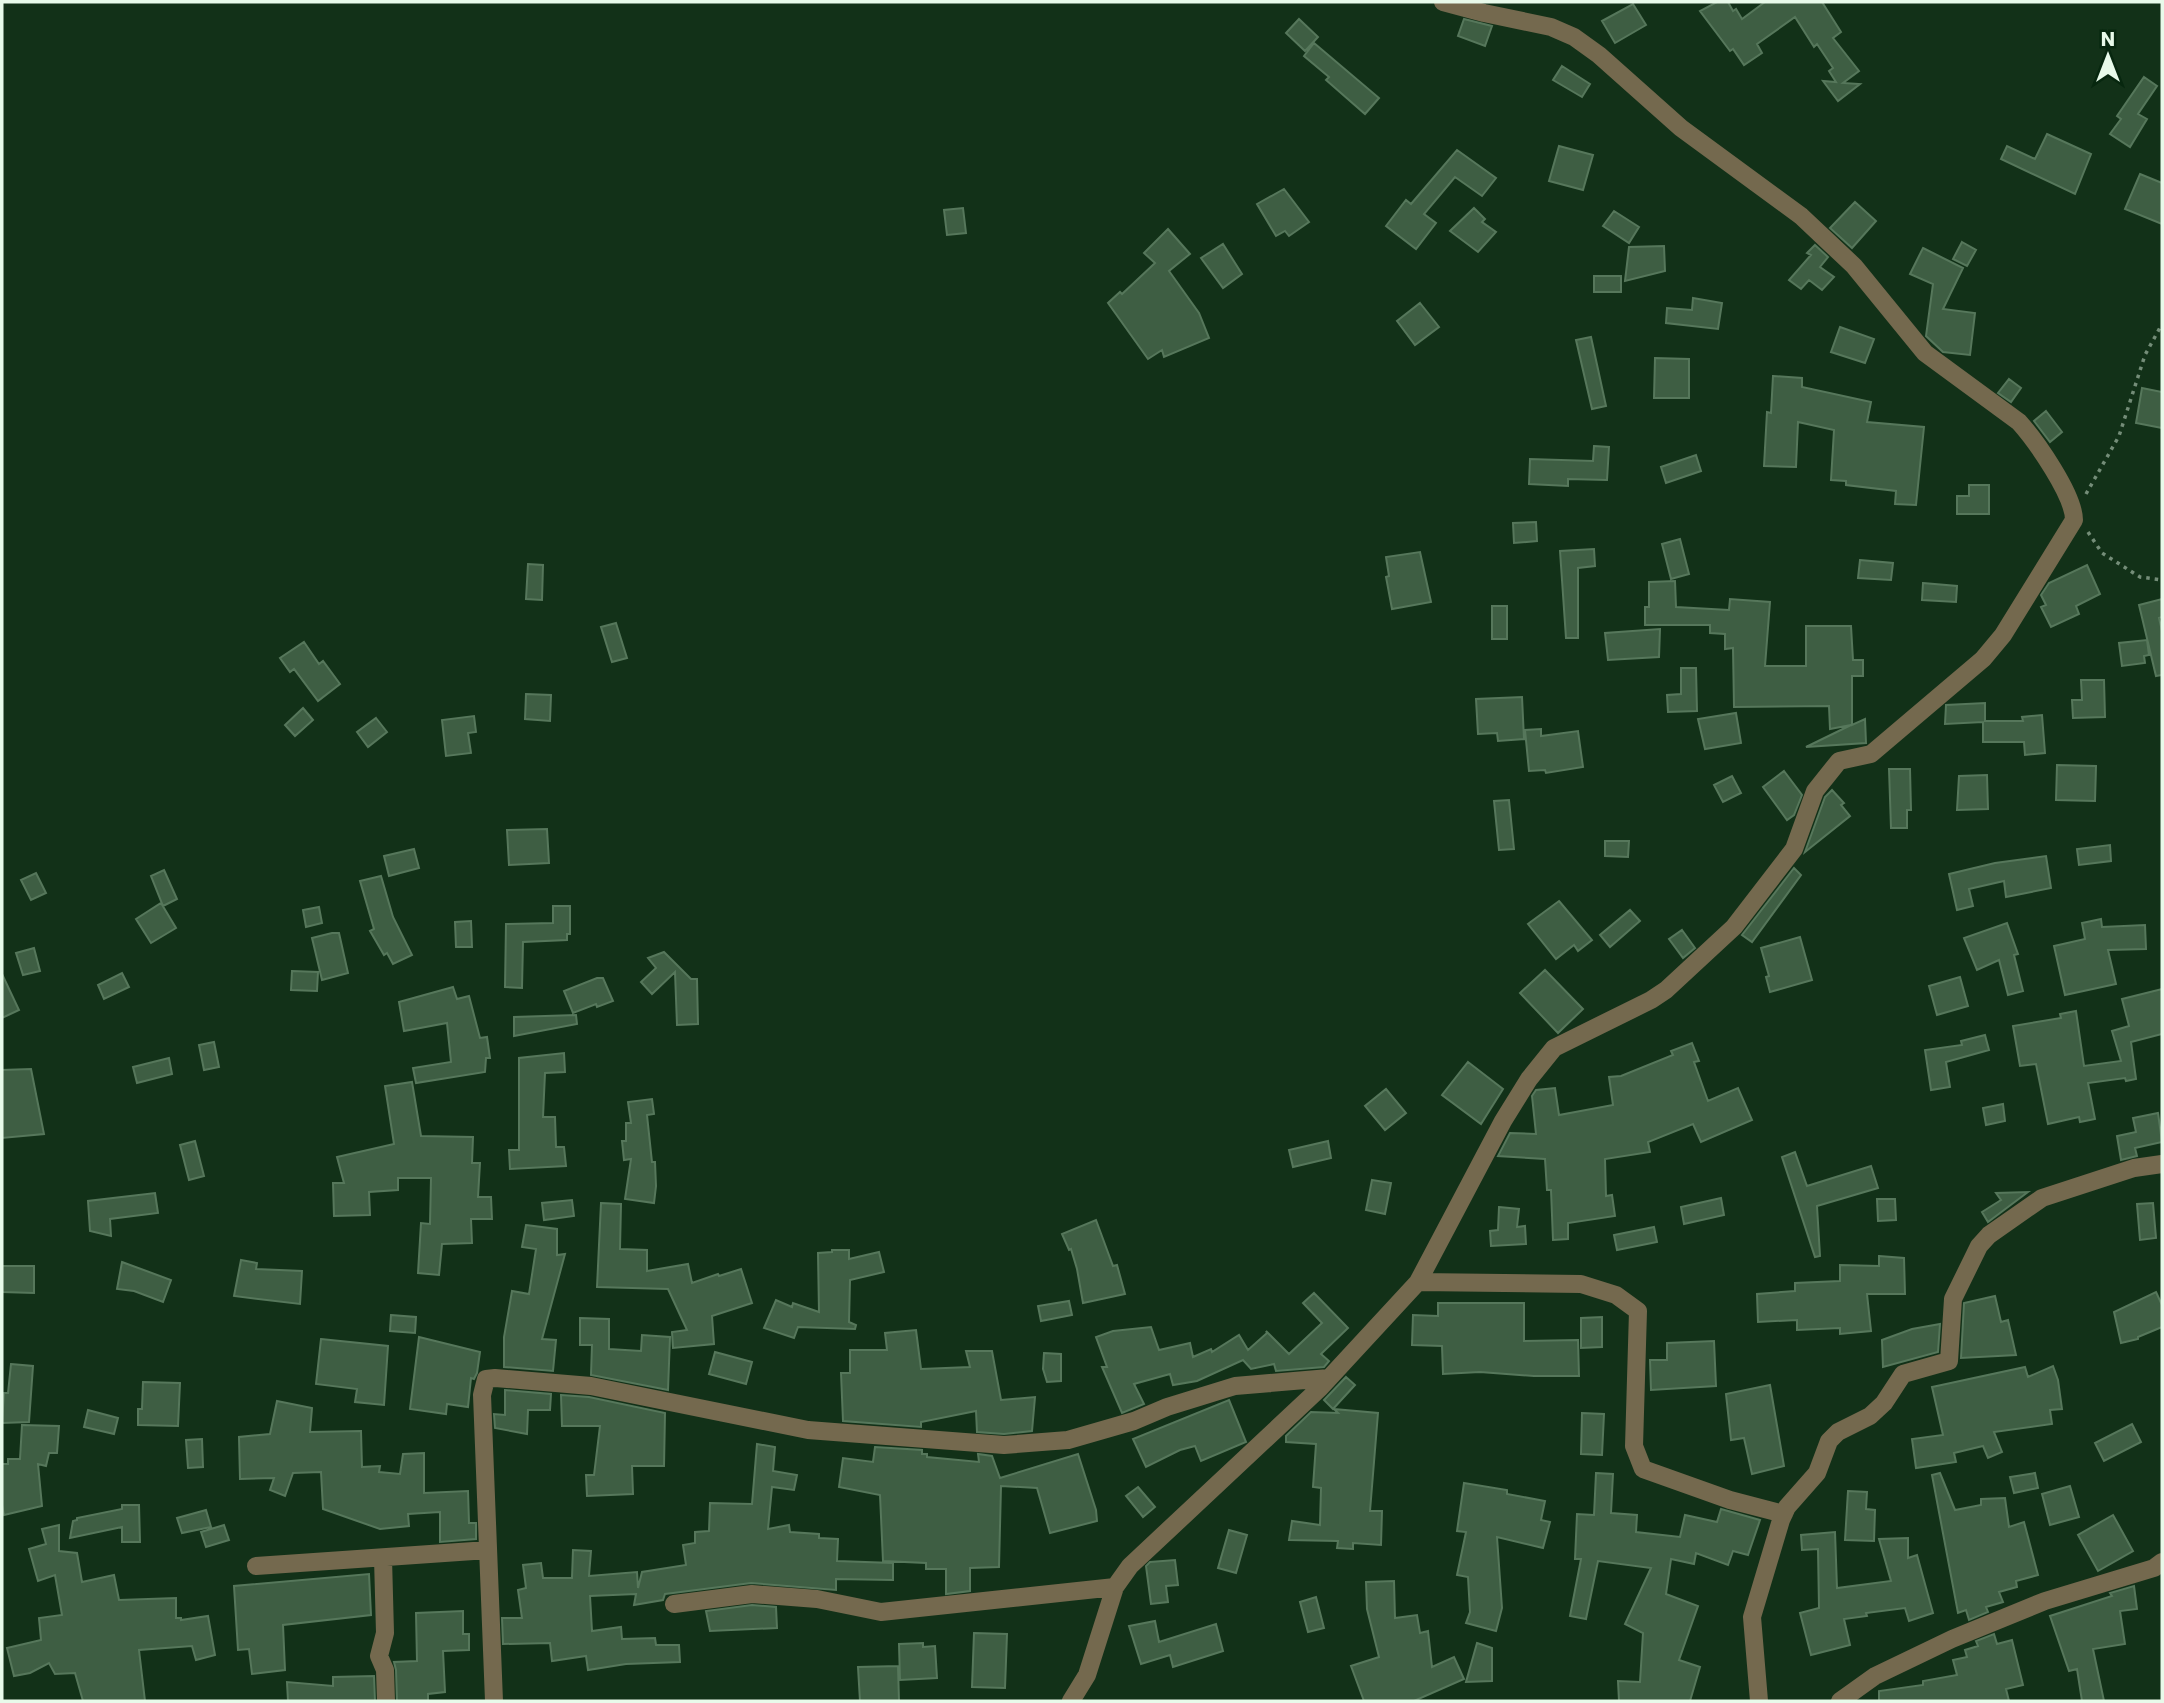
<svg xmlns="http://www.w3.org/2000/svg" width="2164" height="1703" viewBox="0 0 2164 1703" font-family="Poppins,sans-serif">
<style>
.building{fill:#3e5e43;stroke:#56775b;stroke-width:2}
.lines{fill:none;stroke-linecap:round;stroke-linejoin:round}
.path{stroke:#748d78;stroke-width:3.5;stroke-dasharray:3.5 5;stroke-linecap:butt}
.minor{stroke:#74694e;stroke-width:18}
</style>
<rect width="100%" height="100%" fill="#123118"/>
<path class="building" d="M1717,2H1728L1733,11L1736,9L1742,19L1765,2H1822L1841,32L1833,38L1859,71L1843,83L1860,84L1838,101L1823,81L1836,82L1829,71L1833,68L1817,44L1814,47L1795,17L1757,44L1762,53L1744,65L1733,49L1730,51L1700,11Z
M1633,4L1646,25L1615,43L1602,21Z
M1299,19L1318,37L1305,51L1286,33Z
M1464,19L1492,26L1485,46L1458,36Z
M1314,43L1379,98L1365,114L1326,80L1329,77L1304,56Z
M1562,66L1590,84L1582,97L1553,80Z
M2144,77L2157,86L2138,114L2147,119L2130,147L2110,134L2121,119L2117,116Z
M2047,134L2091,154L2075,194L2001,159L2007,146L2035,159Z
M1559,146L1593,155L1583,190L1549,181Z
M1457,150L1496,178L1482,196L1455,177L1424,214L1436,223L1416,249L1386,226L1406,200L1411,204Z
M2140,174L2162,183V224L2125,209Z
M1284,189L1309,222L1289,236L1285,231L1276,236L1257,204Z
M1855,202L1876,221L1852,248L1830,228Z
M963,208L966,233L947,235L944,210Z
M1474,208L1485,219L1482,222L1496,232L1478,252L1450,231Z
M1614,211L1639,227L1629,243L1603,226Z
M1168,229L1190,254L1169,271L1199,313L1209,338L1164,357L1162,350L1148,359L1108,303L1120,292L1122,294L1155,263L1144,253Z
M1962,242L1976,250L1967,266L1953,259Z
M1223,244L1242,274L1223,288L1201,258Z
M1815,245L1828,257L1820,267L1834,277L1822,290L1809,280L1801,289L1789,280L1811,255L1807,253Z
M1664,246L1665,271L1625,281L1629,247Z
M1923,248L1963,268L1943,309L1975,313L1970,355L1943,352L1926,336L1933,284L1910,274Z
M1594,276H1621V292H1594Z
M1693,298L1722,303L1718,329L1666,323L1667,308L1692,310Z
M1420,303L1439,327L1415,345L1397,321Z
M1840,327L1874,339L1865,363L1831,352Z
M1591,337L1606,406L1592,409L1576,340Z
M1655,358L1689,359V398H1654Z
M1773,376L1802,378V387L1871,402L1867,422L1924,427L1916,505L1895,504L1896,491L1846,485V481L1831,480L1834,430L1798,422L1796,467L1764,466L1767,412L1771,413Z
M2009,379L2021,388L2011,402L1998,393Z
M2142,388L2162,392V428L2136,423Z
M2046,411L2062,432L2050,442L2034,421Z
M1594,446L1609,447L1607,480L1568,479V486L1529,484L1530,459L1593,461Z
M1696,455L1701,471L1666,483L1661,467Z
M1969,485H1989V514H1957V496H1969Z
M1536,522L1537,541L1514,543L1513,523Z
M1680,539L1689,574L1671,579L1662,544Z
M1594,549L1595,566L1578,568V638H1566L1560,551Z
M1420,552L1431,602L1392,609L1386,577L1389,576L1386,557Z
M1860,560L1893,563L1891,580L1858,578Z
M528,564L543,565L542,600L526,599Z
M2087,565L2100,594L2076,606L2079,614L2051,627L2041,607L2046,605L2041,595L2049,583Z
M1675,581L1676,607L1729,610L1730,599L1770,602L1765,666H1806V626H1851L1853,660H1863V676H1852V725L1865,719L1866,743L1806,747L1851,725L1830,729L1829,706L1734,707L1733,648L1725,649V634L1710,633V625H1645V607H1649V582Z
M1923,583L1957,586L1956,602L1922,600Z
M2162,599V617L2159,618L2162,631V675L2156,676L2139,605Z
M1492,606H1507V639H1492Z
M616,623L627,658L612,662L601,627Z
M1660,629L1659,657L1608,660L1605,633Z
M2147,640L2149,655L2144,656L2145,663L2122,666L2119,643Z
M304,642L319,664L323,661L340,684L318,701L294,669L290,672L280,658Z
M1681,668H1696L1697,711L1668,712L1667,695L1681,694Z
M2081,680H2104L2105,717L2073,718L2072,700H2082Z
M526,694L551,695L550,721L525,719Z
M1522,697L1524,739L1498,741L1497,733L1478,734L1476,699Z
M1985,703V721H2023L2022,717L2042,715L2045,753L2025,755L2024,742H1983V722L1945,724L1946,705Z
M303,708L313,720L295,736L285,725Z
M1736,713L1741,743L1705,749L1698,719Z
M474,716L476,732L468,733L471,753L446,756L442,720Z
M376,718L387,732L368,747L357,732Z
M1541,729V736L1578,731L1583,767L1546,773L1545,770L1529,771L1525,730Z
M2057,765L2096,766L2095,801L2056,800Z
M1889,769H1910L1911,810H1907V828H1891Z
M1784,771L1802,795L1794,815L1787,820L1763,787Z
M1987,775L1988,809L1957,810L1959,776Z
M1732,776L1741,793L1723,802L1714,785Z
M1832,790L1844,803L1841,805L1850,816L1805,852L1825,797Z
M1509,800L1514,849L1499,850L1494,801Z
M547,829L549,863L509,865L507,830Z
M1605,841H1629L1628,857L1605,856Z
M2110,845L2111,861L2079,865L2077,849Z
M414,849L419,868L389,876L384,856Z
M2046,856L2051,888L2006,897L2004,881L1969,889L1973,906L1957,910L1949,874L1995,863Z
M1794,868L1801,875L1752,942L1742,935Z
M164,870L177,899L163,906L151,876Z
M36,873L46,893L31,900L21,880Z
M381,876L393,917L412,955L393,964L387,953L384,955L370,931L374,929L360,881Z
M1559,901L1592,940L1578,951L1574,945L1556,959L1528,924Z
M161,903L176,928L151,943L136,919Z
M553,906H570V934H567V940L523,942L522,988L505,987L506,924L553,923Z
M319,907L322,923L306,927L303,910Z
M1630,910L1640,921L1610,947L1600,935Z
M2101,919L2102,927L2145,925L2146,949L2108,950L2116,984L2065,995L2054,946L2085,939L2082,923Z
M471,921L472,947H456L455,922Z
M2007,923L2018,954L2014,955L2023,991L2008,995L1999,960L1977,970L1964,938Z
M1682,930L1695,948L1683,958L1669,939Z
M332,933H339L348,973L322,980L312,938Z
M1800,937L1812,980L1770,992L1766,977L1769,976L1761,948Z
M34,948L40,971L23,975L16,953Z
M664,952L691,979H697L698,1024L677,1025L675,972L652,994L641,982L656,968L648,958Z
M1545,970L1583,1009L1558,1033L1520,993Z
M292,971L318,972L317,991L291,990Z
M122,973L129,987L104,999L98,985Z
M2,974L19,1010L2,1018Z
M1960,977L1968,1006L1937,1015L1929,986Z
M597,978H603L613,1001L597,1007L596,1004L573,1013L564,991Z
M453,987L457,999L469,996L480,1038L487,1037L490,1058H486L485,1072L416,1083L413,1068L451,1062L447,1023L404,1031L399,1002Z
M2162,989V1034L2131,1042L2136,1079L2126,1081L2125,1078L2088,1083L2095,1119L2080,1122L2079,1117L2048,1124L2036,1064L2020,1066L2013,1026L2061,1018L2060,1014L2076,1011L2084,1066L2121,1061L2112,1031L2129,1026L2122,999Z
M576,1015L577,1024L514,1036V1017Z
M1985,1035L1989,1050L1946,1062L1950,1087L1931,1090L1925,1050L1962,1045L1961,1041Z
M214,1042L219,1067L204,1070L199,1045Z
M1692,1043L1699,1061L1694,1062L1708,1101L1738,1088L1752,1120L1701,1142L1693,1124L1648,1142L1650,1152L1605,1159L1606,1196L1612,1195L1615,1216L1568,1223V1239L1553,1240L1551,1190H1547L1545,1159L1498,1156L1510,1133L1536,1134L1532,1096L1536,1090L1555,1088L1559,1115L1613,1105L1609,1077L1621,1076L1673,1055L1671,1051Z
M564,1053L565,1072L545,1073L543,1117H555L556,1147H564L566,1166L510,1169L509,1150H519V1058Z
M169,1058L172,1074L137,1083L133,1067Z
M1468,1062L1503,1089L1481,1124L1442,1095Z
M31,1069L44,1134L2,1138V1070Z
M412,1082L421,1136L473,1137L472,1163H480L478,1197H491L492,1219H471L472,1243L442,1244L439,1275L418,1273L421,1223L430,1224L431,1178H398V1190L369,1192L370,1215L334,1216L333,1183H344L337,1157L394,1144L385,1086Z
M1386,1089L1406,1113L1385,1130L1365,1106Z
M652,1099L654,1114L647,1115L652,1162H655L656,1186L654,1203L625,1199L631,1159L624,1160L622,1141H626V1123H631L628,1102Z
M2003,1104L2005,1121L1986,1125L1983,1108Z
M2158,1113L2162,1142L2135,1148L2137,1156L2121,1160L2117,1136L2136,1132L2133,1118Z
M195,1141L204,1176L189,1180L180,1145Z
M1328,1141L1331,1158L1293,1167L1289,1150Z
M1795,1152L1807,1186L1871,1166L1878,1188L1817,1206L1820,1256L1815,1257L1782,1157Z
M1372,1180L1391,1183L1385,1214L1366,1210Z
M2028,1192L1988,1222L1982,1212L2001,1200L1996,1193Z
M155,1193L158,1213L110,1219L111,1236L90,1231L88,1201Z
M1721,1198L1724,1215L1684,1224L1681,1207Z
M1877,1199H1895L1896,1220L1878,1221Z
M572,1200L574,1216L544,1220L542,1203Z
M601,1203L621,1204L620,1249L647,1250V1271L688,1264L692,1283L718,1274L719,1276L741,1269L752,1303L712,1316L714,1344L673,1348L672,1332L687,1330L668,1289L597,1287Z
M2153,1203L2156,1238L2140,1240L2137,1204Z
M1499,1207L1519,1209L1517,1227L1525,1226L1526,1244L1491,1246L1490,1231L1498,1230Z
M1096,1220L1113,1266L1117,1265L1125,1294L1083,1303L1077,1269L1071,1249L1069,1250L1062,1234Z
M526,1225L557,1229V1255L565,1254L542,1339L556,1340L553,1371L504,1367V1337L512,1291L529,1294L536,1249L522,1247Z
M1654,1227L1657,1242L1617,1250L1614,1235Z
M832,1250H849V1259L879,1252L884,1272L850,1280L849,1322L856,1325L855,1329L798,1327L794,1338L764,1328L776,1300L792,1307L793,1303L819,1312L818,1253L832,1252Z
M1879,1256L1904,1258L1905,1294H1867L1871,1331L1840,1334V1328L1797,1330V1320L1758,1322L1757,1294L1795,1291V1283L1840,1281V1265L1879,1266Z
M241,1260L257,1263L256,1269L302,1271L300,1304L234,1296Z
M122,1262L171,1280L163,1302L134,1291L117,1289Z
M2,1266H34V1293L2,1292Z
M2156,1292L2162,1305V1327L2138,1337V1339L2121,1343L2114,1312Z
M1314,1293L1348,1328L1321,1354L1329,1361L1324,1367L1276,1371L1274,1364L1251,1369L1243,1360L1197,1381L1173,1385L1170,1374L1134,1384L1144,1404L1122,1413L1102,1367H1107L1096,1337L1113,1331L1151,1327L1159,1350L1190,1343L1193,1357L1211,1349L1212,1352L1239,1335L1248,1350L1267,1333L1266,1331L1289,1354L1322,1323L1303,1303Z
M1995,1296L2001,1322L2008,1320L2016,1355L1961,1358L1964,1303Z
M1069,1301L1072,1315L1041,1321L1038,1306Z
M1438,1303H1524V1341L1578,1340L1579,1376H1534L1480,1372L1443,1374L1442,1346L1412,1345L1413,1315L1438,1316Z
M391,1315L416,1317L415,1333L390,1331Z
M1602,1317V1347L1581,1348V1318Z
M580,1318L609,1319V1349L641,1351L642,1335L670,1337L668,1390L591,1375L592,1345H580Z
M1940,1324L1938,1352L1883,1367L1882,1340L1912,1329Z
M916,1330L921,1369L970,1367L966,1351H992L1001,1400L1035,1397L1032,1431L1004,1434L977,1432L976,1411L921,1422V1427L843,1421L841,1373H850V1350H887L885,1333Z
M419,1337L480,1352L477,1373L474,1379L471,1378L468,1407L447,1404L446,1414L410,1409Z
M321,1339L388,1346L384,1405L355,1402L357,1389L316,1384Z
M1714,1341L1716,1386L1651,1390L1650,1360H1667V1343Z
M715,1352L752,1362L746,1384L709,1374Z
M1044,1353L1061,1354V1381L1047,1382L1043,1369Z
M11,1364L33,1366L29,1422L2,1423L4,1393H8Z
M2053,1366L2058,1380L2062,1409L2050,1410L2052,1424L1994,1432L2002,1452L1988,1458L1983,1446L1954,1453L1956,1462L1916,1468L1912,1439L1943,1435L1932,1387L2025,1367L2028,1377Z
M1346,1377L1355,1385L1333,1409L1324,1400Z
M143,1382L180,1383L178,1426L138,1425V1409H142Z
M1770,1385L1784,1466L1752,1474L1744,1438L1731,1440L1726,1394Z
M505,1390L551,1394L550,1410H528L527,1434L495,1428L494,1414L505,1415Z
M561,1395L589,1397L665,1413L664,1466H632L633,1494L587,1496L586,1475H594L600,1426H562Z
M1229,1400L1246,1442L1201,1461L1195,1446L1180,1450L1146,1467L1133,1439Z
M277,1401L312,1408L310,1432L361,1431L362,1467L380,1466L379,1472L400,1474L403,1454L424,1453V1493L468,1491L469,1523H476V1539L440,1542V1512L408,1514L409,1526L380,1529L323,1509L321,1472L293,1473L285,1496L270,1490L274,1478L240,1479L239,1437L270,1434Z
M1334,1409L1378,1413L1370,1511H1382L1381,1545L1353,1543V1549L1337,1548L1338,1541L1289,1540L1292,1521L1320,1525L1321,1488L1313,1487L1316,1444L1286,1442V1436L1311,1412L1338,1413Z
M88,1410L118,1418L114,1434L84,1427Z
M1582,1413L1604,1414L1602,1455L1581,1454Z
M2132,1424L2141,1442L2104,1461L2095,1443Z
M22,1425L59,1426L57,1453H49L46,1466L38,1464L42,1506L4,1515L2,1505V1464H8V1459H20Z
M202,1439L203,1467L188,1468L186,1440Z
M757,1444L775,1447L773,1471L797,1475L794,1490L772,1487L768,1529L789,1525L790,1532L819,1534V1538L838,1539L837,1561L893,1563V1580L836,1579V1590L751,1583L673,1593L665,1594L663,1600L634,1605L636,1594L590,1596L592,1631L621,1627L622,1639L655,1638L656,1645H679L680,1662L626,1664L588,1670L586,1656L552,1661L550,1643L503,1644L502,1618H522L518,1590L526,1588L523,1565L541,1563L543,1578H572L573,1550L591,1551L589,1576L637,1572L638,1588L642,1572L686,1565L683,1545L695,1543V1532L709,1531L710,1503L752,1504Z
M875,1447L922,1450V1454H927V1457L979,1462L978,1454L992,1456L1000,1478L1078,1454L1096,1510L1097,1521L1050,1533L1037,1488L1001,1486L999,1567L970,1568V1591L946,1594V1569H926V1563L883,1561L880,1495L839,1487L843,1458L873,1462Z
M1596,1473L1613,1474L1611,1513L1637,1515L1636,1532L1680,1537L1685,1515L1717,1522L1721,1509L1760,1520L1748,1555L1733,1551L1728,1565L1696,1553L1694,1564L1671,1559L1666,1594L1698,1606L1679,1660L1700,1667L1690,1701H1619L1618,1681L1640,1682L1643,1633L1625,1624L1651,1568L1598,1561L1586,1619L1570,1616L1581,1559H1575L1577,1514L1594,1515Z
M1940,1473L1955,1510L1981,1505V1499L2005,1498L2009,1527L2024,1522L2038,1575L2016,1581L2017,1587L1999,1592L2003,1602L1986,1607L1988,1612L1969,1620L1966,1610L1958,1613L1932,1475Z
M2035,1473L2038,1488L2014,1493L2010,1477Z
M1464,1483L1507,1490V1494L1545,1501L1541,1520L1550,1522L1543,1548L1497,1537L1502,1608L1496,1631L1466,1623L1470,1612L1468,1577L1457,1575L1466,1532L1457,1531Z
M2070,1486L2079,1517L2050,1525L2042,1494Z
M1138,1487L1155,1507L1143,1517L1126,1496Z
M1848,1491L1867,1492L1866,1509L1875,1510L1874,1541L1845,1540Z
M122,1505H139L140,1542H122V1527L70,1538L73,1521L77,1520V1518L122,1509Z
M206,1510L211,1527L182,1533L177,1518Z
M2113,1515L2133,1551L2098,1571L2078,1535Z
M59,1525V1551L77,1553L82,1582L114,1575L119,1600L176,1598V1618H181V1620L208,1616L215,1655L196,1660L192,1646L139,1650L145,1701H83L75,1673L55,1674L49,1663L30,1673L14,1676L7,1648L41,1640L39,1618L62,1615L55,1575L38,1581L29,1549L46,1544L42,1529Z
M224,1525L229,1540L206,1547L201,1532Z
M1229,1530L1247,1535L1236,1573L1218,1568Z
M1835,1532L1837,1588L1891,1581L1879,1539L1908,1538V1558L1917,1555L1933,1613L1909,1621L1905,1608L1866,1613L1867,1616L1844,1619L1850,1645L1811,1655L1800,1613L1819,1608L1818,1549L1802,1550L1801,1535Z
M1175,1560L1178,1585L1166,1586L1168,1602L1151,1604L1146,1566L1150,1562Z
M369,1574L371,1615L283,1625L285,1670L252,1674L249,1649L238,1650L234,1586Z
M1394,1581L1395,1618L1417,1615L1420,1633L1428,1631L1432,1667L1454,1657L1464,1679L1414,1701H1364L1351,1666L1379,1657L1367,1609L1366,1582Z
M2134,1586L2137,1609L2120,1611L2125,1644L2093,1649L2104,1701H2082L2077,1669L2069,1671L2050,1616L2112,1596L2110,1593Z
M1316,1597L1324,1628L1308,1632L1300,1602Z
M752,1605L776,1607L777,1628L710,1631L706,1611Z
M463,1611V1634H469V1650L443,1651L445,1692L428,1694V1701H397L396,1670L394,1662L417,1661L416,1613Z
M1155,1621L1159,1642L1216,1624L1223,1651L1173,1667L1170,1655L1141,1664L1129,1626Z
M974,1633L1007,1634L1005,1688L972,1687Z
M1994,1634L1997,1644L2012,1640L2023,1685L2006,1689L2009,1701H1879V1691L1923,1685V1681L1957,1675L1953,1660L1967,1657L1965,1650L1978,1646L1976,1641Z
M923,1643V1647L935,1646L937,1678L900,1680L899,1644Z
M1477,1643L1492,1648V1681L1466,1682Z
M898,1666L899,1701H860L858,1667Z
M374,1676L375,1701H288L287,1682L333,1686V1677Z"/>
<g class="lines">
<path class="path" d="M2086,494L2119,436L2145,355L2162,324
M2088,532L2102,553L2140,577L2162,580"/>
<path class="minor" d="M1418,1282L1581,1284L1616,1295L1638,1311L1634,1446L1643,1469L1730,1500L1784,1514
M383,1558L385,1633L379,1656L385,1670L386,1701
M256,1566L488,1550
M674,1604L752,1594L817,1599L881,1612L1115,1587
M494,1701L482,1395L486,1379L495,1378L591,1386L808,1430L1004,1445L1068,1440L1134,1421L1167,1407L1235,1386L1329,1378
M1071,1701L1087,1675L1115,1587L1130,1566L1320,1388L1418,1282L1503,1121L1529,1079L1554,1048L1651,1000L1666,990L1734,927L1794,849L1815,791L1839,761L1871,754L1983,659L2003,635L2074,520C2074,495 2036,441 2019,422L1925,353L1854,266L1801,216L1681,128L1599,55L1574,37L1551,27L1484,13L1443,2
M1759,1701L1752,1617L1781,1520L1787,1507L1817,1473L1829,1441L1838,1432L1870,1416L1884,1403L1903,1374L1949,1361L1953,1299L1979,1246L1989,1235L2042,1198L2134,1168L2162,1164
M1840,1701L1875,1676L1952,1639L2045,1601L2154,1568L2162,1562"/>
</g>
<rect width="2164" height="1703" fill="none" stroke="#e8faea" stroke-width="7"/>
<g transform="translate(2108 56)" stroke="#07270f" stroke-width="5" paint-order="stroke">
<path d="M0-5L12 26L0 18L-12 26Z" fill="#e8faea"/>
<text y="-10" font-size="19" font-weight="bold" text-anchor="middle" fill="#e8faea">N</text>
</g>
</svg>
